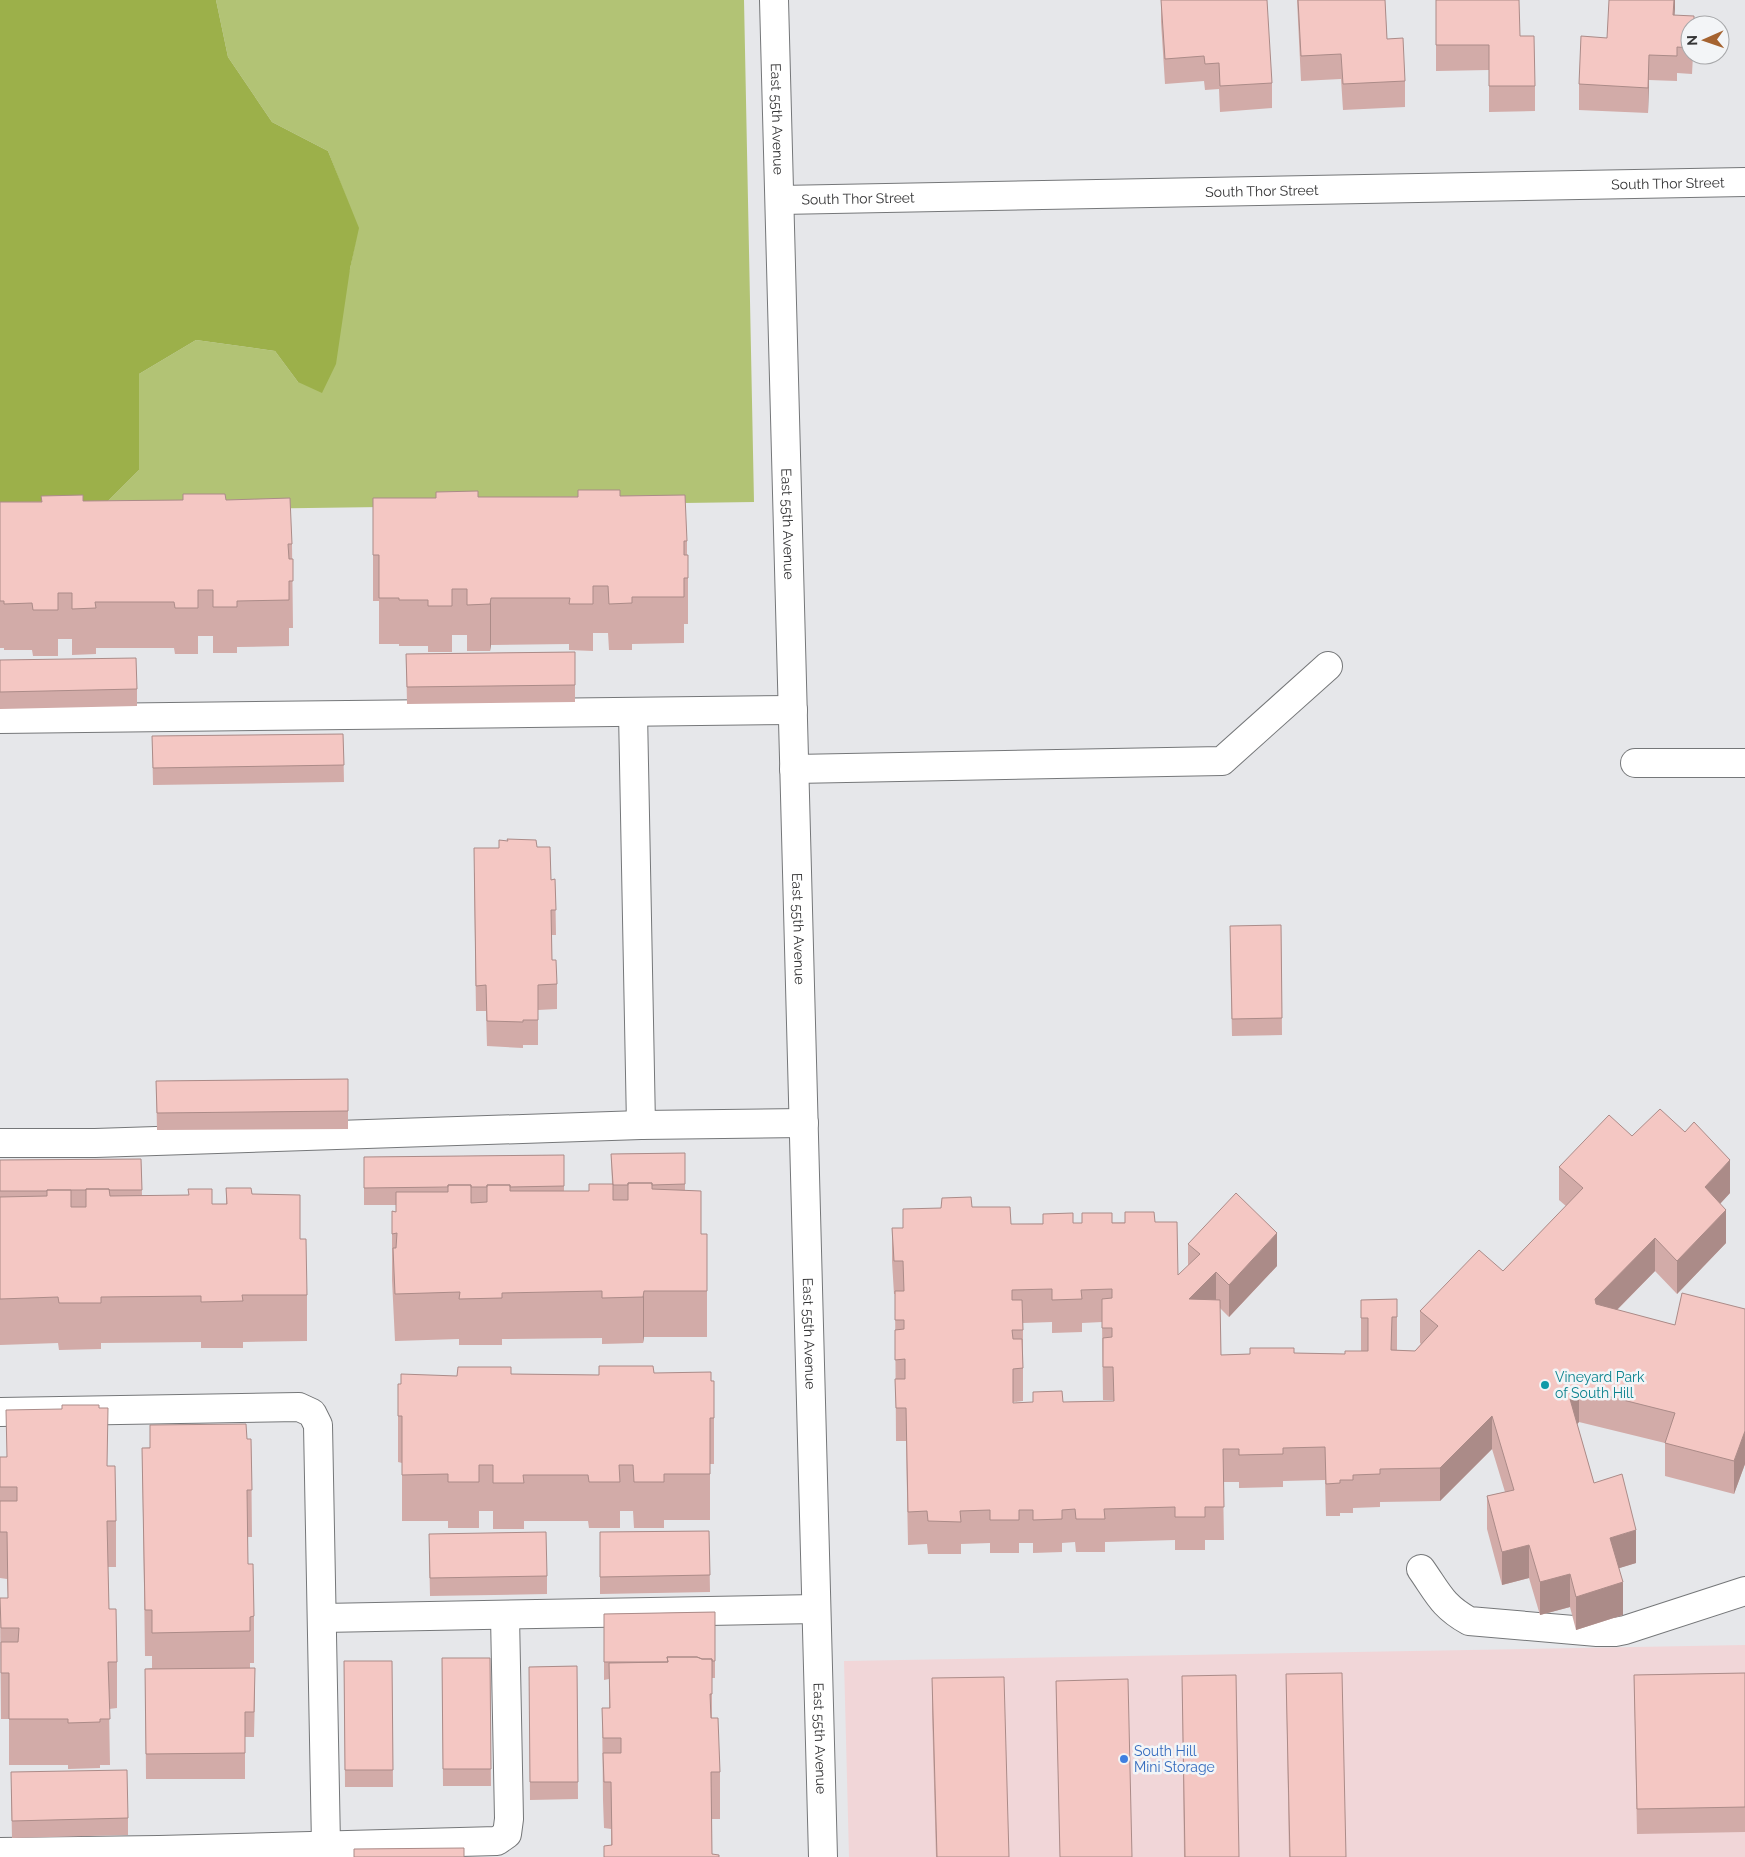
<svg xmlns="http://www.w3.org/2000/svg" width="1745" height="1857" viewBox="0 0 1745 1857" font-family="Raleway,sans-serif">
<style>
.commercial{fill:#f1d6d8}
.green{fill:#b2c375}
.forest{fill:#9cb04a}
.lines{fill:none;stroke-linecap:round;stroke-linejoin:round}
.minor-casing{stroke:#757779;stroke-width:30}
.minor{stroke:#fff;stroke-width:28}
.wall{fill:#d2aba8;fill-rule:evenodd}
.shaded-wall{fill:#ab8b88}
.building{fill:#f4c7c3;stroke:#ab8b88;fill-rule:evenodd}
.culture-dot{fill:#0f9aa8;stroke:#f3f5f7;stroke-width:2}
.shop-dot{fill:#3f7fe0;stroke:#f3f5f7;stroke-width:2}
.labels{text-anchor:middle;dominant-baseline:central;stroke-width:5;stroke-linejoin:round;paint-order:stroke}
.street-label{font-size:14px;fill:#353536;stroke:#f3f5f7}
.culture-label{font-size:14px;fill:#0d838f;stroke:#f3f5f7;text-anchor:start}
.shop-label{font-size:14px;fill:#366cbe;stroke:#f3f5f7;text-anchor:start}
</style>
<rect width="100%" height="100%" fill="#e6e7ea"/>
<path class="commercial" d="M1745,1645V1857H849L844,1661Z"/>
<path class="green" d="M216,0H744L754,502L98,511L139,470V374L196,340L275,351L298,382L350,269L358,228L328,151L272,122L228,57Z"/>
<path class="forest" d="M0,0H216L228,57L272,122L328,151L359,228L350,269L336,364L322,393L298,382L275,351L196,340L139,374V470L98,511H0Z"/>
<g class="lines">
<defs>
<g id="minor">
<path id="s1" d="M774,0L823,1857"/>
<path id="s2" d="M780,200L1745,182"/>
<path d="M633,712L641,1125"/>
<path d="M0,719L793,710"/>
<path d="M1635,763H1745"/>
<path d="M794,769L1222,761L1328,666"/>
<path d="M0,1143H95L641,1125L804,1123"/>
<path d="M0,1412L299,1407L312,1413L318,1425L326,1845"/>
<path d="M1421,1569C1438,1593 1442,1606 1469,1621L1597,1632H1615L1625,1630L1745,1591"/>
<path d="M322,1618L816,1609"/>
<path d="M0,1852L159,1850L497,1841L507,1834L509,1819L505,1616"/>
</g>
</defs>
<use href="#minor" class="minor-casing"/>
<use href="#minor" class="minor"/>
</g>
<path class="wall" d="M1161,0L1272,83V108L1220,112L1219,89L1205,90L1204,81L1165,84L1161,22Z
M1297,0H1385L1387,39L1405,81V107L1343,110L1341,79L1301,81Z
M1436,0L1520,36L1535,86V111L1489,112V70L1436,71Z
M1675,0L1674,15L1694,25H1690V55H1693L1692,74L1677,73V81L1649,80L1648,113L1579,110V84L1607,38Z
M620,496L687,541V555H688V624H684V643L632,644V650H609L608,633H593V651L569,650V644L491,645L490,651H467V635H452V652H428V646H399V644H379V601H373V498H436Z
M226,500L292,544L293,628H289V646L237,647V653H213V636H198V654H175L174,648H96V654L72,655V639H58V656H33L32,650H4V648H0V502Z
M575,652V702L407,704L406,654Z
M0,660L137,689V706L0,709Z
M343,734L344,782L153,785L152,736Z
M537,847L551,880L555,879L556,935H552V960L557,984V1009L538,1010V1045H523V1048L487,1046L486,1011H476L474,873Z
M1281,925L1282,1035L1232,1036L1230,943Z
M348,1079V1129L157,1130L156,1081Z
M1632,1136L1730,1193L1720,1204L1726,1243L1677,1294L1655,1271L1617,1310L1675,1325L1745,1309V1464L1734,1494L1665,1476V1443L1579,1422L1577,1424L1594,1483L1636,1563L1619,1568L1623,1615L1576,1630L1570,1607L1540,1615L1529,1578L1502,1585L1487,1529V1496L1505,1492L1492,1449L1440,1501L1380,1502V1507L1353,1508V1513H1340V1516H1326L1325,1480L1283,1481V1487L1239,1488V1482H1223L1224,1540H1205V1550H1175V1540L1105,1542V1552H1076L1075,1542L1062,1543V1552L1033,1553V1543H1019V1553H990V1543L961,1544V1554H928L927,1544L908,1545L906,1441H896L895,1294H894L892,1261V1228H903L972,1207L1011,1224L1155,1222L1178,1275L1188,1266V1244L1277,1266L1229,1317L1220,1308L1221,1355L1294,1353L1345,1354L1361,1351V1300L1397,1299V1350H1392L1415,1351L1421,1344L1420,1343V1311L1503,1271L1566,1206L1559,1200V1167ZM1052,1322V1333L1082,1332V1323L1102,1322L1103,1400H1113L1114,1401L1013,1403V1402L1023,1401V1323Z
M685,1153V1190L701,1234L707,1291V1337H644L643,1343L602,1344V1338L502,1339V1345H459V1339L395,1341L392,1280V1211L396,1212V1205H364V1157L564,1155V1191H589L612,1184L611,1154Z
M141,1159L142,1195L212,1204H226V1188L252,1194L300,1239L307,1295V1341L243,1342V1348H201V1342L101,1343V1349L59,1350L58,1343L0,1345V1160Z
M654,1373L714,1381V1464H710V1520H664V1528H634L633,1511H620V1528H589L588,1521H524V1529H493V1511H479V1528H448V1521H402V1463L398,1462V1384H401L457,1376L511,1374L599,1375Z
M251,1439L252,1537H248V1564L254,1616V1663H250V1668L255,1693L254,1737H245V1779H146L145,1669L152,1668V1656H145L142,1448Z
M0,1457L108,1466L116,1521V1567H108L109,1609L117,1662V1708L109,1709L110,1765H100V1768L68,1769V1765H9V1719H1L0,1598H8L7,1579L0,1578Z
M709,1531L710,1592L600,1594V1532Z
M429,1551L547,1576V1594L430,1596Z
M715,1612V1678H712V1718L720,1772V1819H712V1854L719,1857L611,1845V1829L604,1828L603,1800L602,1708H609V1679L604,1680V1614Z
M442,1658H490L491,1786H443Z
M344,1661H392L393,1787H345Z
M577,1666L578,1799L530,1800L529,1667Z
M1745,1673V1832L1637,1834L1634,1675Z
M1286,1674L1346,1857H1289Z
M1182,1676L1239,1857H1184Z
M932,1678L1009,1857H936L932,1711Z
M1056,1681L1132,1857H1060Z
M11,1789L128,1818V1835L12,1838Z"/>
<path class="shaded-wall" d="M1674,0H1675V9L1673,41Z
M1649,55V80L1648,113V88Z
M491,598V645L490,651V604Z
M1730,1160V1193L1705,1220V1187Z
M1726,1210V1243L1677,1294V1261Z
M1277,1233V1266L1229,1317V1285Z
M1655,1238V1271L1595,1332V1299Z
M1216,1272V1304L1189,1299Z
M644,1291V1337L643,1343V1297Z
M1579,1389V1422L1570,1432V1399Z
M1492,1416V1449L1440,1501V1468Z
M1745,1431V1464L1734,1494V1461Z
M1636,1530V1563L1610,1571V1538Z
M1529,1545V1578L1502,1585V1552Z
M1570,1574V1607L1540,1615V1582Z
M1623,1582V1615L1576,1630V1597Z"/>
<path class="building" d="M1161,0H1267L1272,83L1220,86L1219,63L1205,64L1204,56L1165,59Z
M1298,0H1385L1387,39L1403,38L1405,81L1343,84L1341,54L1301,56Z
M1436,0H1519L1520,36H1534L1535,86H1489V45H1436Z
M1609,0H1674L1673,15L1694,16V25H1690V48L1677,47V56L1649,55L1648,88L1579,84L1581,36L1607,38Z
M578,490H620V496L685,495L687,541H684V555H688V578H684V597H632V603L609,604L608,586H593V604H569L570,598H491L490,604L467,605V589H452V606H428V600H399V598H379V555H373V498H436V492L478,491V497H578Z
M183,494H225L226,500L290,498L292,544H288L289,559H293V581H289V600L237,601V607H213V590H198V608H175L174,602H95L96,608L72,609V593H58V610H33L32,603L4,604V601H0V502H42L41,496L83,495V501L183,500Z
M575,652V685L407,687L406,654Z
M136,658L137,689L0,692V660Z
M343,734L344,765L153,768L152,736Z
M507,839L536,840L537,847H550L551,880L555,879L556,910H551L552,960H556L557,984L538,985V1020H523V1022L487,1021L486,985L476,986L474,848H499V840L508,841Z
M1281,925L1282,1018L1232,1019L1230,926Z
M348,1079V1111L157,1113L156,1081Z
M1660,1109L1685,1132L1694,1122L1730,1160L1705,1187L1726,1210L1677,1261L1655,1238L1595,1299L1596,1304L1675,1325L1682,1293L1745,1309V1431L1734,1461L1665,1443L1675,1413L1579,1389L1570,1399L1594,1483L1622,1474L1636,1530L1610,1538L1623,1582L1576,1597L1570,1574L1540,1582L1529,1545L1502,1552L1487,1496L1514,1490L1492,1416L1440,1468L1380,1469V1474L1353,1475V1480H1340V1483L1326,1484L1325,1447L1283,1448V1454L1239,1455V1449H1223L1224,1507H1205V1517H1175V1507L1104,1509L1105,1519H1076L1075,1509L1062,1510V1519L1033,1520V1510H1019V1520H990V1510L960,1511L961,1522L928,1521L927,1511L908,1512L906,1408H896L895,1379H905V1359L895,1360V1330L904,1329V1320H895V1291H904L903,1261H894L892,1228H903V1209L941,1208L942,1198L971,1197L972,1207H1010L1011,1224H1043V1214L1073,1213V1223H1082V1213H1112V1223H1125V1212H1154L1155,1222H1177L1178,1275L1200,1254L1188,1244L1236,1193L1277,1233L1229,1285L1216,1272L1189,1299L1220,1300L1221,1355L1250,1354V1348H1294V1353L1345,1354V1351H1368V1318H1361V1300L1397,1299V1317H1392L1391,1350L1415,1351L1438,1326L1420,1311L1479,1250L1503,1271L1583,1188L1559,1167L1609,1115L1632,1136ZM1052,1289V1300L1082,1299L1081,1290L1112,1289V1298L1102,1299V1328H1112V1337L1103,1338V1367H1113L1114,1401L1063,1402L1062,1391L1033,1392V1402L1013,1403V1369L1023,1368L1022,1339H1013L1012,1330H1023L1022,1300H1012V1290Z
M685,1153V1184L652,1185V1183H628V1185H613V1184L611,1154Z
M564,1155V1186L510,1187V1185H487V1187H471V1185H448V1187L364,1188V1157Z
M141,1159L142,1190H109V1189H86V1190H47V1191H0V1160Z
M628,1183H652V1189L701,1191V1234H707V1291H644L643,1297L602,1298V1291L502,1293V1298L459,1299L460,1292L395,1294L393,1248H396L397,1233L392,1234V1211L396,1212V1192H448V1185H471V1203L487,1202V1185H510V1191H589V1184H613V1200H628Z
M226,1188H251L252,1194L300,1195V1239H306L307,1295H242L243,1301L201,1302V1296L101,1297V1303H59L58,1297L0,1299V1197L47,1196V1190H71V1207H86V1189H109L110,1196L189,1195L188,1189H212V1204H227Z
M599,1366H653L654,1373L711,1372V1381H714V1418H710V1474H664V1482H634L633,1465H619L620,1482H589L588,1475H523L524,1483H493V1465H479V1482H448V1474L402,1475V1416H398V1384H401V1374L457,1376L458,1367H511V1374L599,1375Z
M62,1405H99V1408H108L107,1466H115L116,1521H107L109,1609H116L117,1662H108L110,1719H100V1722L68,1723V1719H9V1673H1V1642H18L19,1628H1L0,1598H8L7,1532H0V1501H17V1487H0V1457H7L6,1410L62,1409Z
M246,1424L247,1439H251L252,1490H247L248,1564H253L254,1616L250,1617V1631L152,1633V1610H145L142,1448H150V1425Z
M709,1531L710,1575L600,1577V1532Z
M546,1532L547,1576L430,1578L429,1534Z
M715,1612V1661H712V1659H702L697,1657H667L668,1662H604V1614Z
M667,1657H697L702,1659H712V1694H710L711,1718H718L720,1772H711L712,1854L719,1855V1857H604V1846L612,1845L611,1782H604L603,1753H621V1738H603L602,1708H610L609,1663L668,1662Z
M442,1658H490L491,1769H443Z
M344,1661H392L393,1770H345Z
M577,1666L578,1782H530L529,1667Z
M255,1668L254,1712H245V1753L146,1754L145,1669Z
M1342,1673L1346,1857H1290L1286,1674Z
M1745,1673V1807L1637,1809L1634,1675Z
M1236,1675L1239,1857H1185L1182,1676Z
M1004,1677L1009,1857H937L932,1678Z
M1128,1679L1132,1857H1060L1056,1681Z
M127,1770L128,1818L12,1821L11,1772Z
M464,1848V1857H354V1849Z"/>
<circle class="culture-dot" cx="1545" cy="1385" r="5"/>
<circle class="shop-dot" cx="1124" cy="1759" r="5"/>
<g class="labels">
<g class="street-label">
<text stroke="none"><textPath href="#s1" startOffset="119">East 55th Avenue</textPath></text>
<text stroke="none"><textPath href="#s2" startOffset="888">South Thor Street</textPath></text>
<text stroke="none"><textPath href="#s2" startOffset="482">South Thor Street</textPath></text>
<text stroke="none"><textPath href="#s2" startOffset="78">South Thor Street</textPath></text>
<text stroke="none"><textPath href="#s1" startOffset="524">East 55th Avenue</textPath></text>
<text stroke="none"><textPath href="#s1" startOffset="929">East 55th Avenue</textPath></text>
<text stroke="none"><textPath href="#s1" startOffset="1334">East 55th Avenue</textPath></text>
<text stroke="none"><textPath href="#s1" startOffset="1739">East 55th Avenue</textPath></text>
</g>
<g class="culture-label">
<text x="1555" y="1377">Vineyard Park<tspan x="1555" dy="16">of South Hill</tspan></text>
</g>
<g class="shop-label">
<text x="1134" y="1751">South Hill<tspan x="1134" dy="16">Mini Storage</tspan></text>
</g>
</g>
<g transform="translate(1705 40) rotate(268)"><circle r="24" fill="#f3f5f7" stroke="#a7a8aa"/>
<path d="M0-4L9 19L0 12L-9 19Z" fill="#a56330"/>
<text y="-8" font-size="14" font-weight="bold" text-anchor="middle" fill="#353536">N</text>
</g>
</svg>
